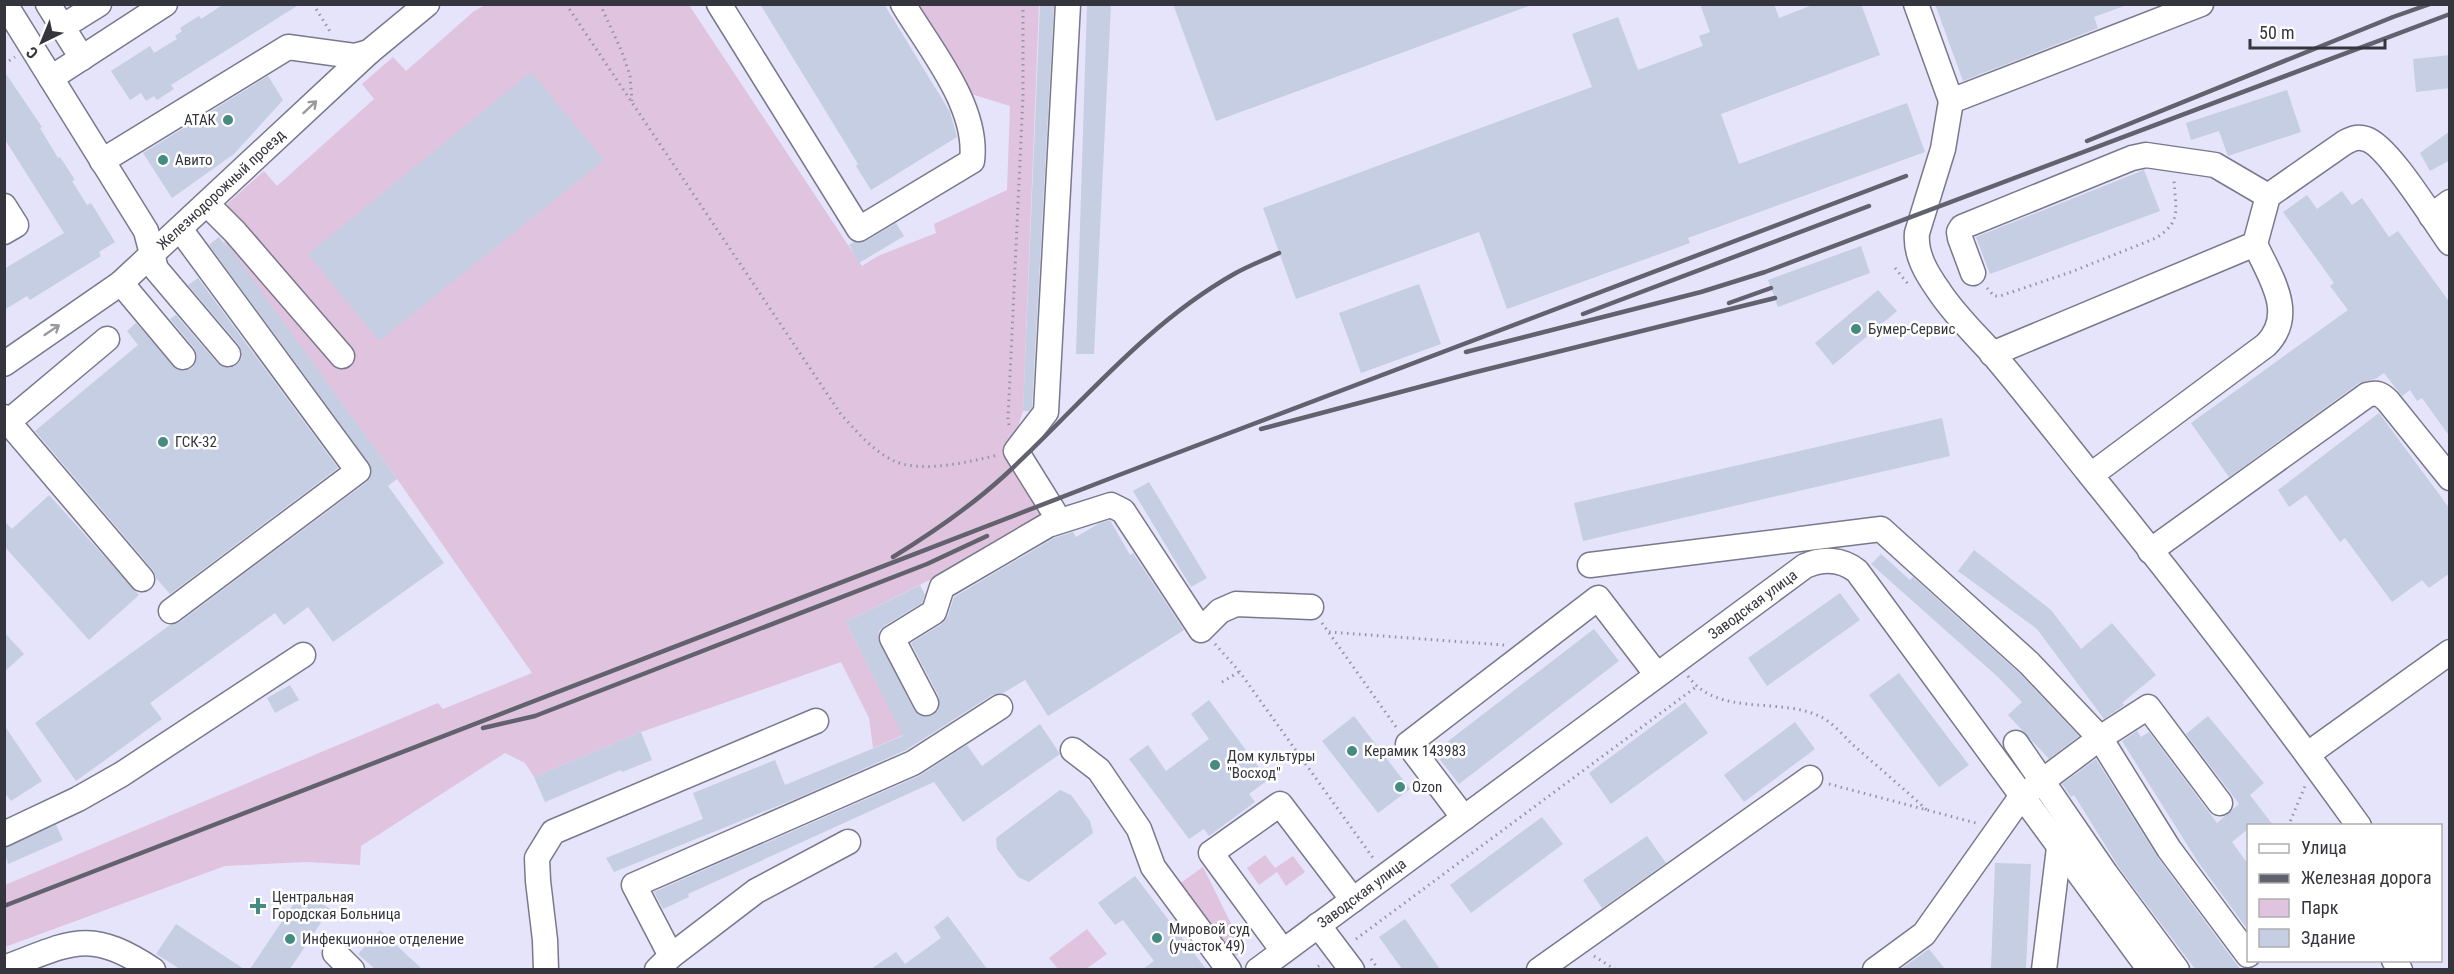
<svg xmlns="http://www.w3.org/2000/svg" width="2454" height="974" viewBox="0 0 2454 974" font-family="'Roboto Condensed',sans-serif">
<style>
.green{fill:#e0c3de}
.building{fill:#c5cee2}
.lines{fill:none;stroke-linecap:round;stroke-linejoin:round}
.minor-casing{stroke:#79788c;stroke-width:27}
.path{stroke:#9594a5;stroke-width:3;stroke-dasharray:1.5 4.5;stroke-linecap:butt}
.minor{stroke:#fff;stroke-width:24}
.rail{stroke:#62626e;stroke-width:4.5}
.oneway{stroke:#9a9a9e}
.poi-dot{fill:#458b82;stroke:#fff;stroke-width:2}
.labels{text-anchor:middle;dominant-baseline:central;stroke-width:5;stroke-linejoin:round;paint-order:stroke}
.poi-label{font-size:15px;fill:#35353d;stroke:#fff;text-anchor:start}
.street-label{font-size:15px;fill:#35353d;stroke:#fff}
</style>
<rect width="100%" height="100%" fill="#e5e4fb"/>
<path class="green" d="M485,5H689L862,266L878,256L936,233L934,224L1007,190L1010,106L971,94L916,5H1039L1023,411L1008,457L1042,515L951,569L846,622L903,735L899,737L873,748L869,718L841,662L641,732L534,777L525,763L505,753L361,846L360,865L306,862L225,866L5,947V885L438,703L443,709L532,673L397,479L227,245L223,243L240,228L226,208L228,203L264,171L277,186L374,99L362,84L393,57L406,71L473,12Z
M1265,855L1275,868L1293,856L1305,872L1286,886L1277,872L1259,885L1247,868Z
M1203,867L1244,950L1233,958L1179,884Z
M1087,929L1107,954L1086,969H1058L1049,958Z"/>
<path class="building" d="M224,4H300L171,85L174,89L157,100L154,96L146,101L141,93L130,100L111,71L150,46L154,53L177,39L175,36L182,31L180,28L199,16L201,19Z
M760,4H884L950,112L957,137L871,190L856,166L858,164Z
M1040,4H1054L1032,407L1029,411H1023Z
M1087,4H1111L1094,354H1076Z
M1173,4H1529V6L1216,121Z
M1700,4H1774L1779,18L1815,4H1861L1880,55L1721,114L1739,164L1907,103L1925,152L1688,238L1690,243L1507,309L1479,232L1296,299L1263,208L1592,87L1572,34L1618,17L1638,70L1703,46L1699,36L1710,32Z
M1935,4H2124V6L2094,17L2098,28L1963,81Z
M2450,55V88L2416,92L2413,59Z
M4,71L42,127L40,128L58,158L60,157L75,180L72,181L87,205L91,203L115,242L99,252L101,256L30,300L27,296L4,310V269L64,233L4,138Z
M531,72L604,160L379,341L308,254Z
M268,76L283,100L234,154L172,198L143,153Z
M2287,90L2301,132L2228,156L2219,131L2191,140L2186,123Z
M2450,131V160L2430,171L2420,153Z
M2144,170L2160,211L1990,274L1976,237Z
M2342,191L2352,205L2362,198L2389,237L2398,231L2450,303V437L2422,398L2417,401L2410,390L2402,396L2384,373L2375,379L2359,383L2229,477L2191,423L2348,310L2330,286L2334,283L2283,212L2307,195L2317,209Z
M896,223L904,236L859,263L849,245L854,242L866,241Z
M219,237L225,245L227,244L397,479L388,486L444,563L333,642L308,607L284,625L275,613L150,703L162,719L76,781L35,723L170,625L180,622L367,482L371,476L369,463L209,245Z
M1861,246L1870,273L1778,307L1768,280Z
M198,278L338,468L170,594L156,578L153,570L35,431L138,345L127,331L136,323L178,370L185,371L192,368L196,362L197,355L194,348L170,319L176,315L218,364L230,368L238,364L242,358L239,345L188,285Z
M1419,284L1441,344L1361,373L1339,313Z
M1878,290L1897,311L1833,365L1815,343Z
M2379,413L2450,509V573L2429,588L2422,580L2392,602L2345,538L2340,542L2306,495L2289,507L2278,490Z
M1942,418L1950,456L1583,541L1574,503Z
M1149,482L1207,578L1191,587L1133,491Z
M49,495L139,595L89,640L4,546V521L12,529Z
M1110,520L1130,555L1133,553L1184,630L1048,716L1025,680L1003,693L992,695L906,750L800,797L614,872L606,858L703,819L693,793L775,760L785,785L903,736L846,622L920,585L925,595L922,603L884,626L879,631L878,638L914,710L925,717L932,716L938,710L939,697L911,643L942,624L948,616L954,597L1054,538L1073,532L1076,537L1098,524Z
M1974,550L2051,610L2081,649L2112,623L2156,675L2122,703L2124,705L2104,719L2037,629L1958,571Z
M1881,554L1910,580L1913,577L2019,673L2079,736L2049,759L2008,715L2022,702L1999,678L1871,564Z
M1840,593L1860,620L1767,686L1748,658Z
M1594,629L1619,661L1459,784L1434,752Z
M4,632L24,654L4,672Z
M1899,673L1969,765L1939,787L1869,695Z
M290,685L299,700L275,713L267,698Z
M1209,700L1268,780L1249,794L1255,802L1209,836L1204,829L1189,839L1129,759L1148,745L1166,771L1209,739L1191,714Z
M1685,702L1708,733L1611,804L1589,773Z
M1354,716L1410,789L1378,813L1322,741Z
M2208,716L2264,783L2250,795L2273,825H2248V829L2232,842L2248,864V930L2198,862L2122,741L2137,731L2141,737L2149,732L2217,823L2239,804L2186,734Z
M1795,722L1815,749L1744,802L1724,775Z
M1040,724L1060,754L963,822L934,782L688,894L689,897L663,909L654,892L919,776L967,745L982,766Z
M4,725L42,781L11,801L4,792Z
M641,732L652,760L622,772L621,770L545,802L534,777Z
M2096,759L2158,858L2240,969H2195L2120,869L2074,795L2071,797L2062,784Z
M1060,790L1071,795L1090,821L1093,833L1029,882L1018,877L997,849L996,838Z
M1542,817L1563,844L1471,913L1450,885Z
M56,825L63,840L8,864L4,848Z
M1647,836L1666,863L1602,908L1583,880Z
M1995,863L2031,864L2026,969H1991Z
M1135,876L1206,969H1143L1154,961L1123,920L1115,925L1098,903Z
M303,890L330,909L290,969H250Z
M948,916L987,969H871L896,952L905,964L941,938L934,927Z
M1405,919L1423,945L1440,969H1402L1379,937Z
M176,924L244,969H180L156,954Z
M380,930L422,969H375L358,954Z
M1929,949L1945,969H1901Z"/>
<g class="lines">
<defs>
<g id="minor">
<path d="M5,4L146,231L156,269L228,354"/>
<path d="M48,4L82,58"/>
<path d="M719,4L859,229L972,161C979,107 930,49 903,4"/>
<path d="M1916,4L1951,101L1943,149L1917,233C1915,255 1927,274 1939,291C1954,314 1974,333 1992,353C2025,392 2057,433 2089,473C2182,588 2273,706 2359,826"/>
<path d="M62,27L99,4"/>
<path d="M51,78L165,4"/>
<path d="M1951,101L2201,4"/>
<path d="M102,161L288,47L354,56L369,52"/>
<path d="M207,204L235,232L342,356"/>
<path d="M4,206L16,225L4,232"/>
<path d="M2431,216L2450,202"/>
<path d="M2255,244L2268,196L2344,143C2351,139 2357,136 2366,139C2388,145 2434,221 2450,243"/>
<path d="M1973,273L1960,238L1959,232L1962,227L2132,158L2146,155L2215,165L2268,196"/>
<path d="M121,283L183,357"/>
<path d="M1992,354L2255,244C2270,277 2297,314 2266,345L2091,475"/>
<path id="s1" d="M4,364L121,283L369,52L427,4"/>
<path d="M4,417L142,579"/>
<path d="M8,422L107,339"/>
<path d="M1059,520L1016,451L1046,412L1068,4"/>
<path d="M2150,551L2367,395C2377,392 2381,394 2388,401L2450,478"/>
<path d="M1590,565L1881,529L2029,663L2100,738L2169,849L2248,955"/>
<path d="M171,611L358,471L180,229"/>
<path d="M926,703L892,638L934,612L942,587L1048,525L1111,505L1123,511L1201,630L1220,611L1236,604L1311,607"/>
<path d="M2016,743L2106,874L2177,970"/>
<path d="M1073,750L1099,770L1139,829L1153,867L1229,970"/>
<path d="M2308,754L2450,652"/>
<path d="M1464,818L1408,744L1598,598L1657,675"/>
<path d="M4,834L78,799L122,774L303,655"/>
<path d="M1318,925L1352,970"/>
<path d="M1283,951L1211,853L1280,804L1353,900"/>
<path d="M335,953L352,970"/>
<path d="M671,956L634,885L913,763L1000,707"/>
<path d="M2394,960L2400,970"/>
<path d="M4,968C71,943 88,927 153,970"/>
<path d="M546,970L545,940L538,881L537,858L553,832L816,721"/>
<path d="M657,970L671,956L756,891L848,842"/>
<path id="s2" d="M1258,970L1805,566C1823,558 1842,559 1857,571L2150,970"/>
<path d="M1539,970L1810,778"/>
<path d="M1875,970L1924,934L2021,797L2100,738L2148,707L2220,803"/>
<path d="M2044,970L2059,848"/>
</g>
</defs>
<use href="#minor" class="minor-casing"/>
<path class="path" d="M313,4L331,33
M566,4L840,413C855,430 871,449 892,460C919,474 969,462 998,455
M600,4L622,52L630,76L632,101
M4,64L15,57
M1895,268L1908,284
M1987,288L1994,296H2000L2071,272L2156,238C2183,221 2175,208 2174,179
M1009,425L1008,419L1023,96V4
M1322,623L1396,727
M1329,632L1504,645
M1215,644L1239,671L1373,858
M1688,676C1718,718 1780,696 1821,717C1832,722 1843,735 1852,744C1877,766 1903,788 1928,811
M1222,682L1239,672
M1829,784L1976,823
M2293,826L2290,822L2305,786
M1356,939L1696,687
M1594,956L1616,970
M1371,959L1379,970
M1313,970L1323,963"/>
<use href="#minor" class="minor"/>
<path class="rail" d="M2087,141L2393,17L2430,4
M1729,303L1771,288
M1583,314L1869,206
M1466,352L1701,292L1765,272L2450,14
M1261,429L1472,373L1775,298
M893,557C932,533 970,507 1004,476C1079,407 1144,325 1234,274C1248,266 1264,260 1279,253
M483,728L535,716L927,564L987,536
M4,906L1119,475L1906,176"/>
</g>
<defs><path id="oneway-shaft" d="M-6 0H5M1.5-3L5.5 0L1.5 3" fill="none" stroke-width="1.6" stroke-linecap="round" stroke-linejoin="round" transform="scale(1.5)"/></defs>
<g class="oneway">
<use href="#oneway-shaft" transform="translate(310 107) rotate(-43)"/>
<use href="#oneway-shaft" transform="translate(52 330) rotate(-34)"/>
</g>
<g class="poi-dot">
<circle cx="228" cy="120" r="6"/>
<circle cx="163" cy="160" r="6"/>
<circle cx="1856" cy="329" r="6"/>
<circle cx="163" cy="442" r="6"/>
<circle cx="1352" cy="751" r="6"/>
<circle cx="1215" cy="765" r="6"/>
<circle cx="1400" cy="787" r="6"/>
<path d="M255 897h6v6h6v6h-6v6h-6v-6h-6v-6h6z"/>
<circle cx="1157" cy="938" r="6"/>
<circle cx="290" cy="939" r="6"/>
</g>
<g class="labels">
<g class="poi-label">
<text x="216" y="120" text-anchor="end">АТАК</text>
<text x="175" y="160">Авито</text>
<text x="1868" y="329">Бумер-Сервис</text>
<text x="175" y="442">ГСК-32</text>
<text x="1364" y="751">Керамик 143983</text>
<text x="1227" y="756">Дом культуры<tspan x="1227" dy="17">"Восход"</tspan></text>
<text x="1412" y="787">Ozon</text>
<text x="272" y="897">Центральная<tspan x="272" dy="17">Городская Больница</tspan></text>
<text x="1169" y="929">Мировой суд<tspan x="1169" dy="17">(участок 49)</tspan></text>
<text x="302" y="939">Инфекционное отделение</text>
</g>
<g class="street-label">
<text stroke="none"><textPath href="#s1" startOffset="279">Железнодорожный проезд</textPath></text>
<text stroke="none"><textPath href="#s2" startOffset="615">Заводская улица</textPath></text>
<text stroke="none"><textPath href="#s2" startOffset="129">Заводская улица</textPath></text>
</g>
</g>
<rect width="2454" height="974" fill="none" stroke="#35353d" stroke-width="12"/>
<rect x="2247" y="824" width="195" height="138" fill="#ffffff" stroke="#aeaeb1" stroke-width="1.5"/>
<rect x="2259" y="844" width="30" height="9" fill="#ffffff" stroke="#aeaeb1" stroke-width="1.5"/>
<text x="2301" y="854" font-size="18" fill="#35353d">Улица</text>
<rect x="2259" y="874" width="30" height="9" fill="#62626e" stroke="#aeaeb1" stroke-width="1.5"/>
<text x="2301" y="884" font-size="18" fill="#35353d">Железная дорога</text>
<rect x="2259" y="899" width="30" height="18" fill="#e0c3de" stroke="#aeaeb1" stroke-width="1.5"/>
<text x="2301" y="914" font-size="18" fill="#35353d">Парк</text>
<rect x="2259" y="929" width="30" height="18" fill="#c5cee2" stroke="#aeaeb1" stroke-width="1.5"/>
<text x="2301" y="944" font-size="18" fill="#35353d">Здание</text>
<g transform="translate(42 42) rotate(223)" stroke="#ffffff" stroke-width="4.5" paint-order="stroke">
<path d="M0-4.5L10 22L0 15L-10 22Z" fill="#35353d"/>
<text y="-9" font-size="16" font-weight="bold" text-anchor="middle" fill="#35353d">С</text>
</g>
<path d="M2250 39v9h135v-9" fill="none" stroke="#35353d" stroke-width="3"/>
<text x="2259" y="39" font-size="18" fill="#35353d" stroke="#ffffff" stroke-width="4.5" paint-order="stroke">50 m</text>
</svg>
